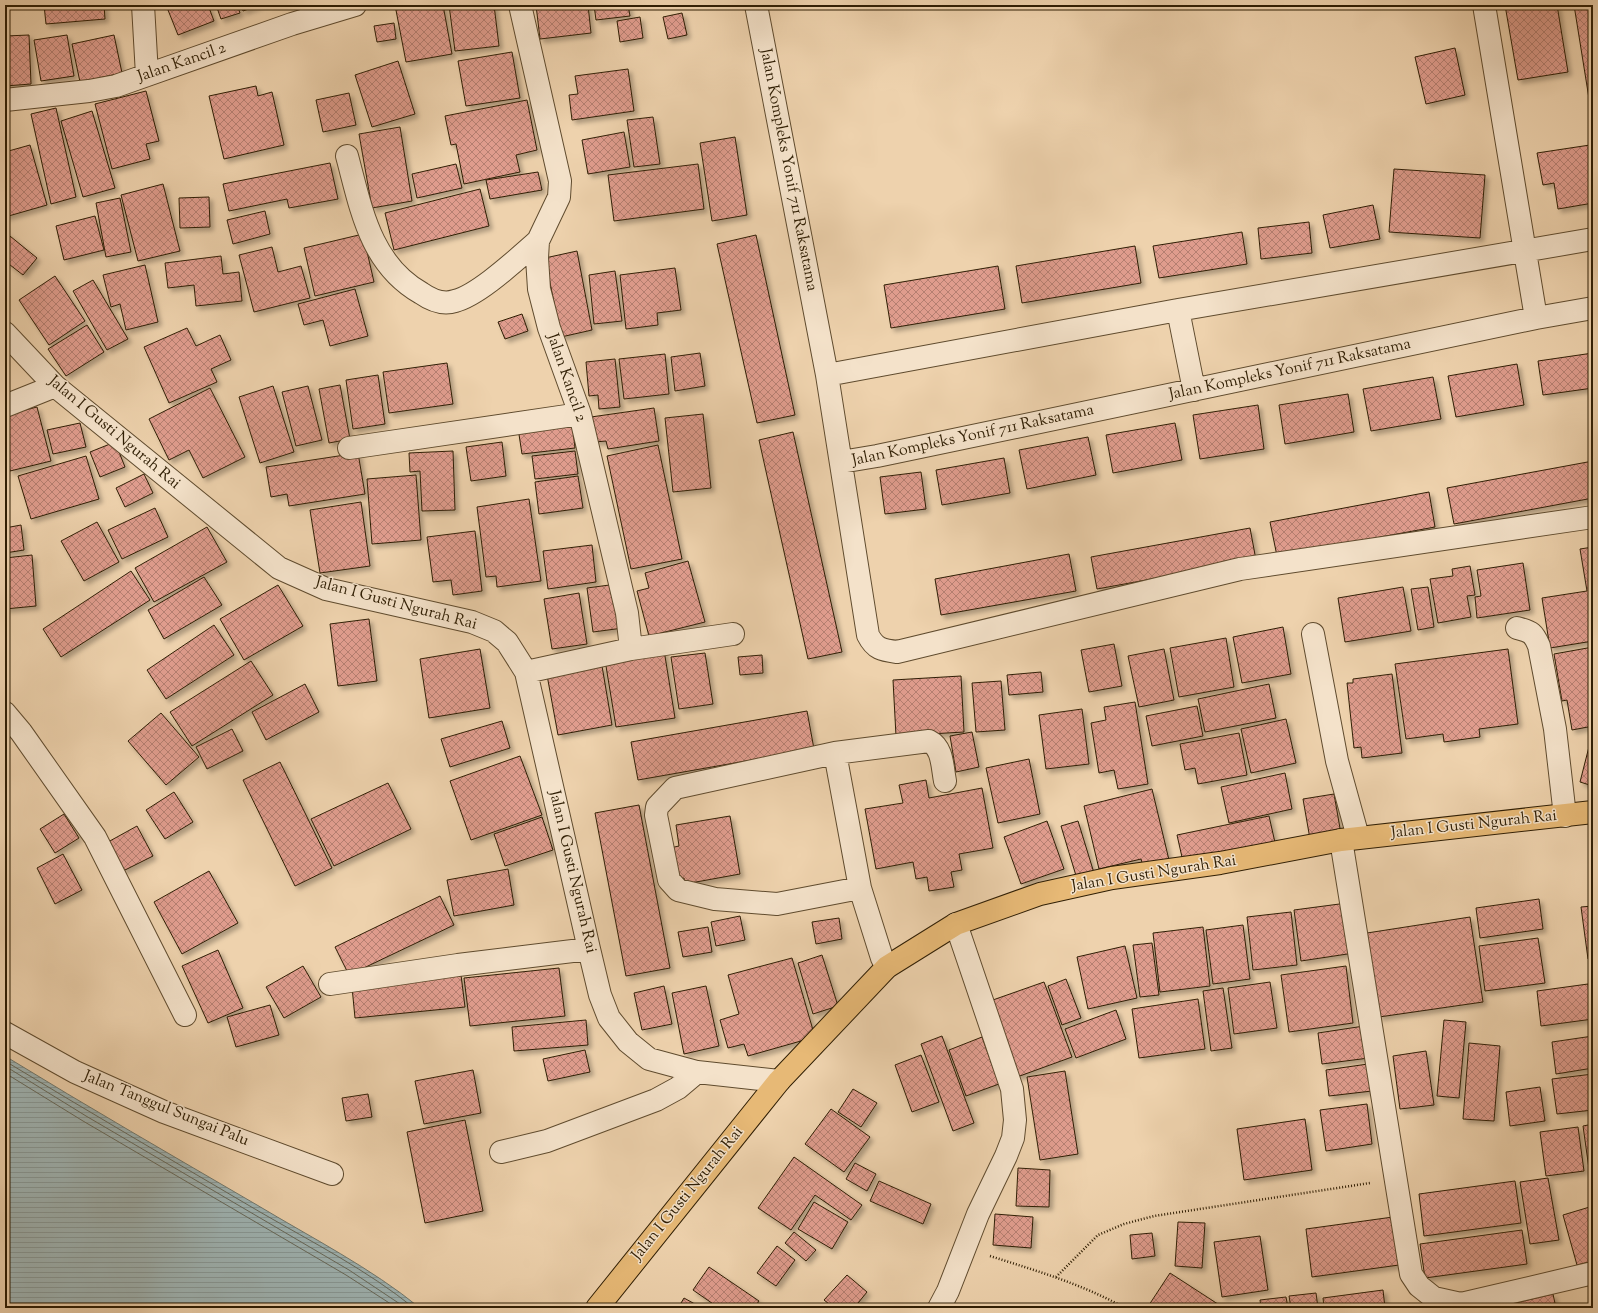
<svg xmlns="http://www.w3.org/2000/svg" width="1598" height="1313" viewBox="0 0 1598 1313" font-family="'Sorts Mill Goudy',serif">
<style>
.water{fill:url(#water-rules);stroke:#72796e}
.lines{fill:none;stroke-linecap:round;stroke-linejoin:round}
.shore{stroke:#676a5c;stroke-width:1}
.building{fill:url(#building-cross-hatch);stroke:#2f1e04;filter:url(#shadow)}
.minor-casing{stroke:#5f4b2e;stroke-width:24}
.major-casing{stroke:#2f1e04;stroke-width:24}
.path{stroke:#2f1e04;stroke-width:2.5;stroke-dasharray:1 2;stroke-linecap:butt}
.minor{stroke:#f4e2ca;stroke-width:22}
.major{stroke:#e7b976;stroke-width:22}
.labels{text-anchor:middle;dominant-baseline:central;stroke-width:3;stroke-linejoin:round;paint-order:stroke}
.street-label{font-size:16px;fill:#2f1e04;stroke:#f4e2ca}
</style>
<defs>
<pattern id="water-rules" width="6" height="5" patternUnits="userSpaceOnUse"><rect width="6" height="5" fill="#9fb5b5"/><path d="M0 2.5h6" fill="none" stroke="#899b9a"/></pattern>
<pattern id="building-cross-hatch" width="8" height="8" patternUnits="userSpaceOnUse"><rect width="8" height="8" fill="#df9c8d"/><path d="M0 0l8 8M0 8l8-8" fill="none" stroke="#b57f71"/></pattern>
<filter id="shadow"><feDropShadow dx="3.5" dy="3.5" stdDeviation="2" flood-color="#0004"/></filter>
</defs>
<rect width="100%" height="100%" fill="#eed2ad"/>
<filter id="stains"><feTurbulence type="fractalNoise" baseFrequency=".005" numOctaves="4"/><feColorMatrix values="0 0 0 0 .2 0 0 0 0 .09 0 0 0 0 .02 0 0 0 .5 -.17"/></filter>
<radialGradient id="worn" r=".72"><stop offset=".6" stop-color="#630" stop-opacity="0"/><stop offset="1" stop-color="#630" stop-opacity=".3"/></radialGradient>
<path class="water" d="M5,1056C88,1107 173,1156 257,1205C312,1238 371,1268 420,1308H5Z"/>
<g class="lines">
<path class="shore" d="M5,1061C89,1112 175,1162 260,1212C312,1242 367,1270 414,1308
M5,1066L86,1116L349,1270L406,1308
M5,1073L83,1121L346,1275L397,1308"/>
</g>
<path class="building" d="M44,5H104L105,19L46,24Z
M166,5H208L214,21L178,35Z
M216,5H237L240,13L221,19Z
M241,5H260L243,11Z
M395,5H432L433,7L443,5L452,54L406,62Z
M449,5H494L499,46L455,51Z
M536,5H588L591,33L540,39Z
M594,5H628L630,16L596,20Z
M1505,5H1557L1568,72L1518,80Z
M1574,5H1593V110L1591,111Z
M682,13L687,35L668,39L663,17Z
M640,17L643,38L620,42L617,21Z
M394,23L396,39L377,42L374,26Z
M29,35L31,84L5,86V36Z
M67,35L74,76L41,81L34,40Z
M114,35L122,73L80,82L72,44Z
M1455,48L1465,95L1426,104L1415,57Z
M512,52L520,98L466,106L458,61Z
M398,61L415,114L372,127L355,75Z
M628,69L634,111L572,120L569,95L578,94L575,76Z
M256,86L258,96L272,92L284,145L224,159L209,96Z
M146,91L159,141L146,144L150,159L112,169L95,104Z
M349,93L356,125L323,132L316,100Z
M527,100L537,150L516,155L520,172L464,184L456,144L451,145L445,116Z
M56,108L76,197L51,204L31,114Z
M92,111L115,188L83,197L61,121Z
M653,117L660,164L634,167L627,120Z
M400,127L412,201L372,208L359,134Z
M624,132L630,167L588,174L582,140Z
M735,137L747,215L712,221L700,143Z
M30,145L47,205L5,217V152Z
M1590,145L1593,161V203L1558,209L1554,183L1543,185L1537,153Z
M330,163L338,199L289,208L287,199L229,211L223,184Z
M456,164L462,188L417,198L412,174Z
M698,164L704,209L614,221L608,175Z
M1394,169L1485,175L1480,238L1389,232Z
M538,172L542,190L490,199L486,180Z
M163,184L180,251L138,261L121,195Z
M480,189L489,226L394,250L385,213Z
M209,197L210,227L180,228L179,198Z
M120,198L131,252L106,257L96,203Z
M1373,205L1380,239L1330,248L1323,215Z
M265,211L270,234L233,244L227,220Z
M95,216L104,250L64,260L56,226Z
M1309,222L1312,253L1261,259L1258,228Z
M5,232L37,258L23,275L5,261Z
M1242,232L1247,264L1159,278L1153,246Z
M363,234L374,282L315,296L304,248Z
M756,235L795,415L757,423L717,244Z
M1135,246L1141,283L1022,303L1016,266Z
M272,247L278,272L301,266L310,298L254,312L239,255Z
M577,251L592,330L561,337L545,258Z
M221,256L223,274L239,272L242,301L196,306L194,285L168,288L165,263Z
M145,265L158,322L126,330L120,304L111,307L103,275Z
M998,266L1005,309L891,328L884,285Z
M675,268L681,310L657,313L658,325L626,329L620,275Z
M615,271L622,321L594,324L589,275Z
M55,276L85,321L49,345L19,300Z
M93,280L128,339L107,350L73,291Z
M355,289L368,336L330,346L323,320L304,325L298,304Z
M522,314L528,331L505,339L498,322Z
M87,325L104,352L66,376L48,349Z
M187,328L196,346L220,335L231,360L211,369L217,382L169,403L144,347Z
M700,353L705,386L675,391L671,357Z
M1593,353V388L1543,395L1538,361Z
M665,354L669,394L624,399L619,359Z
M615,359L620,407L599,409L598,395L589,396L586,362Z
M447,363L453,404L389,413L383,372Z
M1517,364L1524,405L1456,417L1448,376Z
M378,375L385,424L353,429L346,380Z
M1433,377L1441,419L1371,431L1363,389Z
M340,385L350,439L329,443L319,389Z
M273,386L294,452L260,463L239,397Z
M308,386L322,440L296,446L282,392Z
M210,388L245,457L203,478L189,450L169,460L149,419Z
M1348,394L1354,432L1285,444L1279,405Z
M1258,405L1264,449L1200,459L1193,415Z
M37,407L51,461L10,471L5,449V415Z
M654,408L659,441L608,449L606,441L595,442L591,417Z
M703,414L711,488L673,492L665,418Z
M572,422L575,448L522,454L518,428Z
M80,423L86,447L53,454L47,430Z
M1175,423L1182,460L1113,473L1106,435Z
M793,432L842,652L808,659L759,440Z
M1088,437L1096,475L1027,489L1019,450Z
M115,442L125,467L100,477L90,452Z
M502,442L506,476L471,481L466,447Z
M658,445L682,559L631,569L607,456Z
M453,451L455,510L422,511L420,471L410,472L409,453Z
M575,451L578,474L535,479L532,456Z
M358,453L365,494L289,506L287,494L271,497L266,467Z
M86,456L99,499L31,519L18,476Z
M1004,458L1010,493L942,505L936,470Z
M1593,461V498L1454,524L1447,488Z
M921,472L926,509L885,514L880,477Z
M144,474L153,493L125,507L116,488Z
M416,475L421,540L372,544L367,479Z
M578,476L583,508L539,514L535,482Z
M1429,492L1435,527L1277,556L1270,522Z
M529,499L541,581L497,587L496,576L486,577L477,507Z
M361,502L370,566L320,573L310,510Z
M155,508L168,537L122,559L108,530Z
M97,522L119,562L84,581L61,541Z
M21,525L24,550L5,553V528Z
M207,527L227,562L154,602L135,568Z
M1250,528L1256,560L1097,589L1091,557Z
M475,531L482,591L453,595L451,580L433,582L427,537Z
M592,545L596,582L548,589L543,551Z
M1593,547V641L1550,648L1542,598L1587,591L1580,549Z
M1069,554L1076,591L941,615L935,579Z
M32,555L36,606L5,609V558Z
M688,561L705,622L649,636L637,591L649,588L645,573Z
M1523,563L1530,610L1477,618L1475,597L1481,596L1477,570Z
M1470,566L1475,595L1467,596L1471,617L1438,623L1430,579L1453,576L1452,569Z
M131,571L150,600L61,657L43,629Z
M204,577L222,605L164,639L148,610Z
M617,584L623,628L593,632L587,588Z
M278,585L303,626L244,660L220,619Z
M1403,587L1411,631L1345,642L1338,598Z
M1428,587L1434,627L1418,630L1411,589Z
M579,593L587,644L552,649L544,599Z
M369,619L377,681L338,686L330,624Z
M214,625L234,655L166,699L147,670Z
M1283,627L1291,674L1242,683L1233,637Z
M1226,638L1234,687L1179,697L1170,648Z
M1114,644L1122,686L1089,692L1081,650Z
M1593,647V695L1590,696L1593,712V726L1572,730L1567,700L1562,701L1554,654Z
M480,649L490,708L429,718L420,659Z
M1164,649L1174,700L1139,707L1128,656Z
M1508,649L1518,724L1479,729L1480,737L1444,742L1443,734L1406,739L1395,664Z
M664,650L675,718L616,727L605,660Z
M705,653L713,704L679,709L671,657Z
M762,655L763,673L740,675L738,657Z
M251,661L273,695L192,746L170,712Z
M602,666L612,725L558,735L547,675Z
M1041,672L1043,692L1009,695L1007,675Z
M1392,674L1402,753L1362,758L1361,747L1354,748L1347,683H1353V679Z
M961,676L964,732L896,736L893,680Z
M1001,681L1005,730L976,732L972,683Z
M305,684L319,712L266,740L252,712Z
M1269,684L1276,718L1205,732L1198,699Z
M1135,702L1148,784L1118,789L1114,770L1099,773L1091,723L1106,720L1104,707Z
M1197,706L1203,736L1152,746L1146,716Z
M1082,709L1089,764L1046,769L1039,715Z
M807,711L814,749L638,780L631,742Z
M161,713L199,757L166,785L128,741Z
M1286,719L1296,763L1251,773L1241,729Z
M502,721L510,748L450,767L441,739Z
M232,729L243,751L207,769L196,747Z
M1593,731V786L1580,782Z
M972,732L979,767L956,772L950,736Z
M1239,733L1247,775L1198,784L1195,768L1185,770L1180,744Z
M520,756L542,815L471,840L450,781Z
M1029,759L1040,814L998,823L986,768Z
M280,762L332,868L295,886L243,780Z
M1285,773L1292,809L1229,823L1221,787Z
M926,780L929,798L982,788L993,848L959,854L962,870L951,872L954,887L929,891L927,877L916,879L913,862L876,869L865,809L903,803L899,785Z
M388,783L411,829L334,866L311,819Z
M1152,789L1169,860L1143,866L1141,859L1099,869L1084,806Z
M174,792L193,822L165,839L146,810Z
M1334,794L1341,834L1310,839L1303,799Z
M639,805L670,968L626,976L595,813Z
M64,814L79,838L55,853L40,829Z
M730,816L740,874L685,884L684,878L675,880L670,848L679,846L676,825Z
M1269,816L1276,847L1184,866L1177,835Z
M542,817L553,850L505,866L494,834Z
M1047,821L1064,869L1021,884L1004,837Z
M1078,821L1094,873L1077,879L1061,826Z
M137,826L153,856L123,871L108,842Z
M63,854L82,890L55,904L37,868Z
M508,869L514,905L454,916L447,880Z
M209,871L238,923L182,954L154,902Z
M440,896L454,925L349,975L335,947Z
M1539,899L1543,929L1480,938L1476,908Z
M1347,903L1354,953L1301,961L1294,910Z
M1593,906V966L1592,958L1588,959L1581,907Z
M1291,912L1297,965L1253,970L1247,917Z
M740,916L745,940L716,946L711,922Z
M1470,917L1483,1002L1379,1017L1367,933Z
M839,918L842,939L816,944L812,922Z
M1243,925L1250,979L1213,984L1206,930Z
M708,927L712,952L683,957L678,932Z
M1203,927L1210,986L1160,992L1153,933Z
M1538,938L1545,983L1485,991L1479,946Z
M1152,943L1159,995L1140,997L1133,945Z
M1125,946L1137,998L1088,1009L1077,957Z
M218,950L243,1008L208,1023L182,966Z
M822,955L838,1006L813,1014L798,963Z
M792,958L815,1037L748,1056L744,1044L728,1048L720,1020L739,1014L728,975Z
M303,966L321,997L284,1018L266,987Z
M1346,966L1353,1023L1289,1032L1281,975Z
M559,968L565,1016L470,1026L464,978Z
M461,975L465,1007L355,1018L352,987Z
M1066,979L1081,1018L1062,1025L1048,986Z
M1044,982L1072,1057L1017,1077L990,1001Z
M1270,982L1277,1028L1234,1034L1228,988Z
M1588,984L1593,1019L1541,1026L1537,991Z
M664,986L672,1024L642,1030L634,993Z
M706,986L719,1046L684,1054L672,993Z
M1223,988L1232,1048L1211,1051L1203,991Z
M1198,999L1205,1049L1139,1058L1132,1009Z
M270,1005L279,1035L236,1047L227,1017Z
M1116,1010L1126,1039L1076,1058L1065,1029Z
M586,1020L588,1045L514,1051L512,1027Z
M1444,1020L1466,1022L1459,1098L1437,1096Z
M1364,1026L1369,1058L1322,1064L1318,1033Z
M942,1036L974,1123L953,1131L921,1044Z
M1593,1036V1068L1556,1074L1552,1042Z
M982,1037L999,1084L966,1096L949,1050Z
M1469,1043L1500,1046L1494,1121L1463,1119Z
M585,1050L590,1072L548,1081L543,1059Z
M1426,1051L1434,1105L1400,1109L1393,1056Z
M921,1055L939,1102L912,1112L895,1065Z
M1368,1064L1372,1091L1329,1096L1326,1070Z
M473,1070L481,1113L424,1124L415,1081Z
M1065,1071L1078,1154L1040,1160L1027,1077Z
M1593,1074V1110L1557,1114L1552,1079Z
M1540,1087L1545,1121L1510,1126L1506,1092Z
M853,1089L877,1103L861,1127L838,1112Z
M368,1094L372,1117L346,1121L342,1098Z
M1367,1104L1372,1144L1326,1151L1320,1110Z
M831,1109L870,1137L844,1172L805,1144Z
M1305,1119L1312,1170L1244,1180L1237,1129Z
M465,1120L483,1211L425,1223L407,1132Z
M1593,1124V1168L1589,1169L1583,1126Z
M1578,1127L1584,1171L1546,1176L1540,1132Z
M794,1157L862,1205L851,1220L815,1195L791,1230L758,1208Z
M855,1163L876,1174L867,1191L846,1179Z
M1018,1168L1050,1170L1049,1207L1016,1206Z
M1548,1178L1559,1240L1530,1244L1520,1182Z
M879,1181L931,1204L923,1224L870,1201Z
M1515,1181L1521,1223L1424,1236L1419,1194Z
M814,1202L848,1222L832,1249L798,1229Z
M1593,1206V1261L1577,1265L1563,1215Z
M995,1214L1033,1217L1031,1248L993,1245Z
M1393,1217L1399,1265L1312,1277L1306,1229Z
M1178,1222L1205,1223L1202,1268L1175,1266Z
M1522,1230L1527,1264L1425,1278L1420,1244Z
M794,1232L816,1250L806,1261L785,1243Z
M1152,1233L1155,1256L1132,1259L1130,1235Z
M1260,1236L1268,1290L1222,1297L1214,1242Z
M777,1246L795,1260L776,1286L757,1273Z
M709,1267L759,1301L754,1308H719L693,1290Z
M1170,1273L1224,1308H1147Z
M847,1275L867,1292L854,1308H834L824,1300Z
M1383,1290L1385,1308H1324L1323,1298Z
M1316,1293L1318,1308H1291L1289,1296Z
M1553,1294L1556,1308H1508L1507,1305Z
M1286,1297L1288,1308H1261L1260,1300Z
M684,1298L702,1308H678Z"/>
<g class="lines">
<defs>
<path id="minor" d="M143,5L147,75
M520,5L560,181L559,197L538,241L537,258L539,289L549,328L580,414L627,613L631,649L526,672
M756,5L827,375L868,635C875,649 882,650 897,652L1240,569L1593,517
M1484,5L1536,318
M5,100L89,91L116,86L292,24L355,5
M347,156C361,208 370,264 421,293C431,300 443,305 455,301C479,295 518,258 538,241
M1178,310L1194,390
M5,333L55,386L279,568L326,589L472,622L494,631L507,642L526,672L589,949L600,995L609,1018L628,1042L649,1059L697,1072L779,1081
M827,375L1178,310L1593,239
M5,406L55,386
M349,448L580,414
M841,462L877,456L1536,318L1593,308
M1517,628C1531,632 1533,632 1539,646L1555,729L1565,816
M1313,634L1337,761L1358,837
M631,649L733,634
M5,713L21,732L95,837L185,1015
M835,753L860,888L882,958L887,967
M1341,840L1411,1274L1419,1286L1434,1298L1461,1304L1593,1273
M860,888L777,904L715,899L678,890L669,880L656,815L657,807L675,788L835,753L929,741C943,748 942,766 945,781
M330,984L458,965L589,949
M5,1033L75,1072L164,1112L332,1174
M501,1152L547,1141L656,1100L678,1088L697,1072
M939,1308L948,1291L978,1214L1006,1156L1013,1138L1015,1120L1012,1089L956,924"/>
<path id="major" d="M597,1308L779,1081L887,967L956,924L1040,894L1112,878L1220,863L1341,840L1593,812"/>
</defs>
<use href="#minor" class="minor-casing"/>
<use href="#major" class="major-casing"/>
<path class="path" d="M990,1256C1037,1271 1082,1284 1125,1308
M1056,1277L1098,1235L1124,1224L1154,1216L1370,1183"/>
<use href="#minor" class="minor"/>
<use href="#major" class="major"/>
</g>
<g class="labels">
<g class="street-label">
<text transform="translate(182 63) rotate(-19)">Jalan Kancil 2</text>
<text transform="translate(788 170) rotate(79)">Jalan Kompleks Yonif 711 Raksatama</text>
<text transform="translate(1290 370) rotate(-12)">Jalan Kompleks Yonif 711 Raksatama</text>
<text transform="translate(566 378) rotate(71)">Jalan Kancil 2</text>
<text transform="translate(114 433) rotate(40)">Jalan I Gusti Ngurah Rai</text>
<text transform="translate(973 436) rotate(-12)">Jalan Kompleks Yonif 711 Raksatama</text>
<text transform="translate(396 604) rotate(15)">Jalan I Gusti Ngurah Rai</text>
<text transform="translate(1474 825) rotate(-6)">Jalan I Gusti Ngurah Rai</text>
<text transform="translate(572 872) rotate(77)">Jalan I Gusti Ngurah Rai</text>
<text transform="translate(1154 874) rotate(-9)">Jalan I Gusti Ngurah Rai</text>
<text transform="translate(166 1109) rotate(22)">Jalan Tanggul Sungai Palu</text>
<text transform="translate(688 1194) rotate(-51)">Jalan I Gusti Ngurah Rai</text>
</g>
</g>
<rect width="1598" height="1313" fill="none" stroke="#eed2ad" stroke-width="20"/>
<rect x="6" y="6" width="1586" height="1301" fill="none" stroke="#2f1e04" stroke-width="2"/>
<rect x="10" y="10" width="1578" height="1293" fill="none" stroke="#2f1e04"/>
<rect width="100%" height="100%" filter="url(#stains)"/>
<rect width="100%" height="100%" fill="url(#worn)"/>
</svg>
